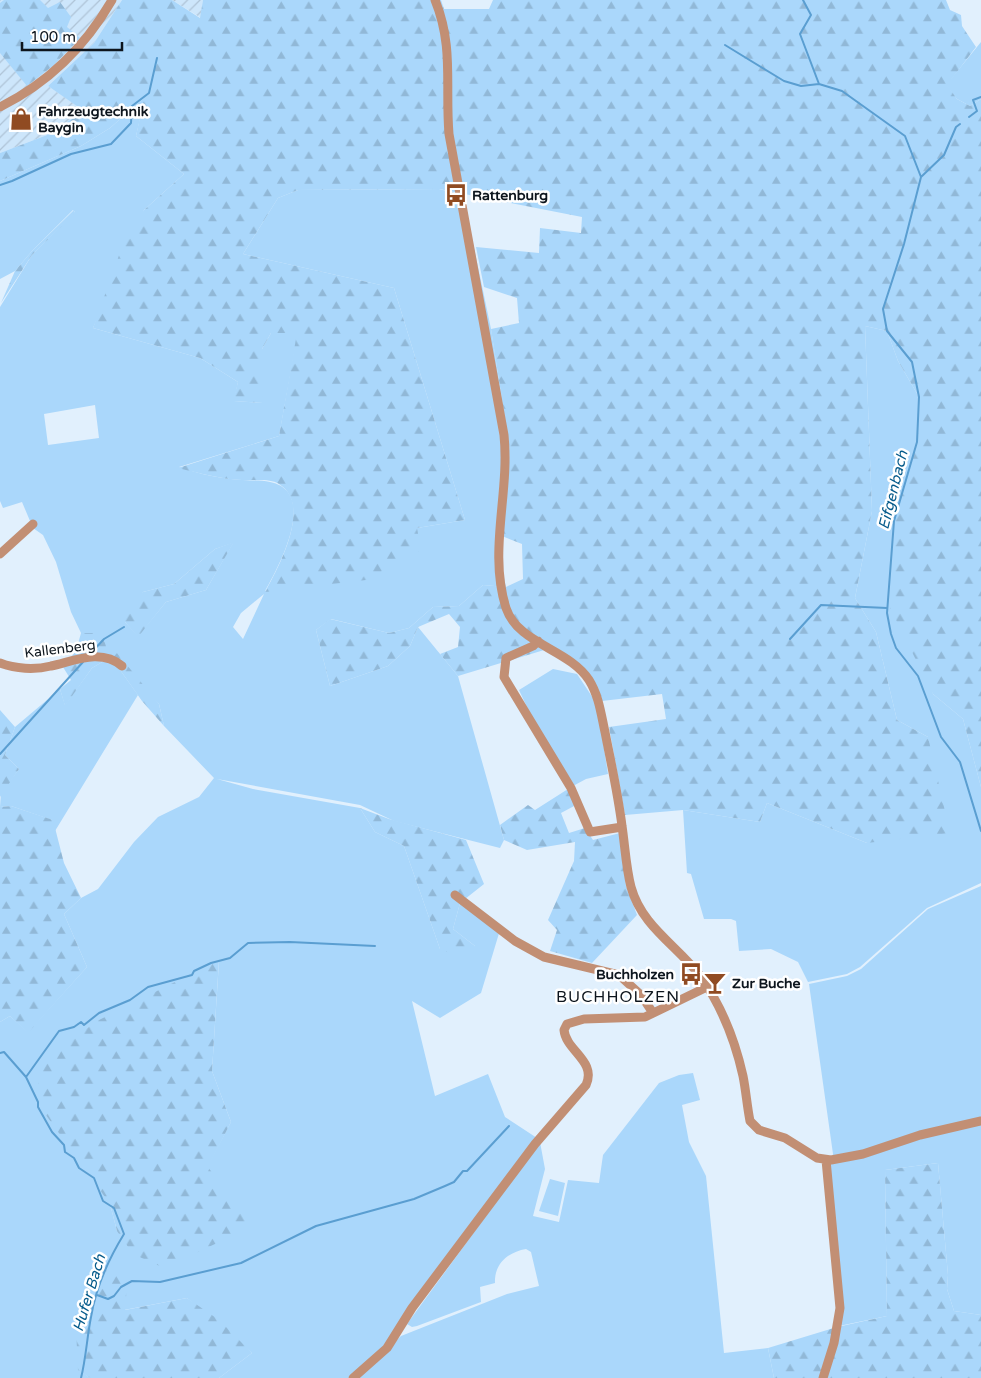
<svg xmlns="http://www.w3.org/2000/svg" width="981" height="1378" viewBox="0 0 981 1378" font-family="'Varela Round',sans-serif">
<style>
.industrial{fill:url(#industrial-furrows)}
.green{fill:#aad7fb;fill-rule:evenodd}
.forest{fill:url(#forest-firs)}
.lines{fill:none;stroke-linecap:round;stroke-linejoin:round}
.stream{stroke:#5a9ed1;stroke-width:2}
.minor{stroke:#c28f74;stroke-width:9}
.labels{text-anchor:middle;dominant-baseline:central;stroke-width:5;stroke-linejoin:round;paint-order:stroke}
.poi-label{font-size:14px;font-weight:bold;fill:#0d151d;stroke:#fff;text-anchor:start}
.street-label{font-size:14px;fill:#0d151d;stroke:#fff}
.water-label{font-size:15px;font-style:italic;fill:#065b8b;stroke:#fff}
.quarter-label{font-size:16px;letter-spacing:1px;fill:#0d151d;stroke:#fff}
</style>
<defs>
<pattern id="industrial-furrows" width="10" height="10" patternUnits="userSpaceOnUse" patternTransform="scale(1.25)"><rect width="10" height="10" fill="#cde6fb"/><path d="M-1 1l2-2M0 10L10 0M9 11l2-2" fill="none" stroke="#afc4d7"/></pattern>
<pattern id="forest-firs" width="22" height="20" patternUnits="userSpaceOnUse" patternTransform="scale(1.25)"><rect width="22" height="20" fill="#aad7fb"/><path d="M5 1l3.5 6h-7zM16 11l3.5 6h-7z" fill="#91b8d7"/></pattern>
</defs>
<rect width="100%" height="100%" fill="#e1f0fd"/>
<path class="industrial" d="M0,0H122L94,43L48,86L85,111L47,135L0,153Z
M172,0H203L201,18Z"/>
<path class="green" d="M981,42V99L970,106L957,99L946,85Z
M145,97L136,136L184,174L144,210L93,328L200,358L238,382L234,401L262,403V349L271,333L298,332L279,436L179,467C199,474 222,479 243,480C252,481 262,480 270,482C319,492 279,566 265,591L417,528L465,520L394,288L243,254L278,198L298,190L439,189L463,195L491,329L510,451L501,564L506,587L483,585L459,606L433,607L409,628L389,633L331,619L316,630L330,686L388,666L410,646L418,627L458,676L504,840L500,848L394,821L360,805L217,779L253,789L360,808L375,832L404,846L440,949L475,946L453,929L460,903L500,930L481,993L440,1018L412,1001L435,1096L488,1074L505,1117L537,1138L386,1345L348,1378H219L252,1353L187,1298L124,1310L78,1369L90,1378H0V1022L10,1016L28,1032L87,967L64,914L81,898L98,889L134,842L158,817L199,797L214,778L164,726L159,704L118,667L138,695L55,831L52,820L11,806L0,807L1,793L19,769L5,755L15,727L60,689L65,705L92,668L104,661L93,633H81L71,612L56,562L43,535L33,528L22,502L3,508L0,501V307L32,255L75,212L73,210L32,251L15,271L0,279V181L81,146L110,128ZM95,405L99,438L48,445L44,414ZM233,543L206,590L166,602L138,636L125,622L143,592L174,584L215,549ZM264,594L243,639L233,627L241,613ZM219,961L212,1071L231,1122L207,1167L117,1231L110,1204Z
M865,326L887,331L898,361L919,397L917,442L894,521L933,694L963,719L981,787V883L927,908L860,967L847,974L808,982L798,962L771,949L739,951L736,921L731,919H704L691,874L687,873L683,810L760,822L767,803L867,843L928,737L897,720L876,632L855,598L872,511Z
M553,669L577,674L597,704L608,774L586,779L573,786L533,720L519,690Z
M981,886V1119L863,1152L832,1158L833,1154L809,984L847,976L861,969L928,909Z
M693,1073L700,1100L682,1105L689,1142L706,1176L724,1353L768,1348L774,1378H357L401,1336L507,1294L539,1286L531,1252L526,1249C508,1252 494,1264 495,1283L480,1287L481,1302L417,1326L412,1327L407,1324L540,1142L545,1169L533,1216L559,1222L568,1180L599,1183L603,1155L659,1083L679,1075Z
M981,1122V1315L954,1311L947,1289L948,1275L938,1163L885,1170L887,1316L839,1326L829,1165L831,1162Z
M550,1179L565,1183L558,1216L539,1211Z"/>
<path class="forest" d="M4,0H40L48,8L60,2L71,17L67,27L80,38L54,65L27,86L0,53V3Z
M122,0H172L200,18L203,0H441L444,9H489L493,0H946L950,10L961,15L962,26L976,47L947,85L957,99L970,106L981,99V787L963,719L933,694L890,608L894,521L917,442L919,397L898,361L887,331L865,326L872,511L855,598L876,632L897,720L928,737L950,833L867,843L767,803L760,822L683,810L625,815L609,727L666,719L662,694L602,701L590,678L554,647L458,676L440,654L458,647L460,627L449,614L418,627L410,646L388,666L330,686L316,630L330,619L389,633L409,628L433,607L459,606L483,585L506,587L523,579L522,544L502,536L510,451L491,329L519,323L517,298L484,287L476,247L539,253L540,228L581,233L582,217L439,189L298,190L278,198L243,254L394,288L465,520L417,528L421,550L366,580L265,592C278,568 313,505 279,484C269,478 253,481 242,480C220,479 199,473 178,468L279,436L297,333H271L262,349L263,403L233,401L238,382L200,358L93,328L127,233L144,210L184,174L136,136L144,98L110,128L81,146L0,181V153L47,135L84,111L48,86L94,43Z
M74,210L75,213L32,255L1,303L15,271L32,251Z
M234,542L206,590L166,602L138,637L125,622L124,603L143,592L174,584L215,549Z
M81,633H93L105,642L109,662L117,653L159,704L164,726L142,701L118,667L104,661L92,668L65,706L60,689L71,680L63,667L76,651Z
M0,710L15,727L5,755L19,769L0,797Z
M568,789L576,805L561,813L569,833L585,828L593,840L620,833L626,886L637,915L592,963L550,951L557,930L548,920L574,861L575,842L527,850L504,840L500,825L528,805L535,810Z
M11,806L53,820L64,863L81,898L64,914L87,967L28,1033L10,1016L0,1022V807Z
M360,808L389,819L466,840L484,884L460,903L453,929L475,946L459,957L440,949L404,846L375,832Z
M219,960L212,1071L231,1122L208,1167L251,1227L164,1268L133,1254L117,1231L110,1204L38,1104V1065L97,1021Z
M938,1163L948,1275L947,1289L954,1311L981,1315V1378H774L768,1348L837,1327L887,1316L885,1170Z
M108,1264L128,1273L125,1310L187,1298L219,1320L252,1353L219,1378H90L78,1370L75,1307Z"/>
<g class="lines">
<path class="stream" d="M803,0L811,15L800,34L819,84
M725,45L784,81L801,86L819,84L842,91L905,136L921,177
M969,117L977,111L973,100L981,97
M960,124L956,127L944,155L921,177L904,244L883,309L887,331L912,362L919,397L917,442L894,521L887,613L891,634L896,648L918,676L941,737L960,762L981,831
M0,185L12,181L71,154L111,144L131,123L132,106L149,93L157,58
M790,639L821,605L887,608
M91,653L104,639L124,627
M0,754L83,662
M0,1053L4,1052L26,1077L38,1102V1107L52,1132L64,1145L65,1152L74,1158L79,1168L94,1178L103,1201L114,1208L124,1234C108,1260 96,1287 91,1317C87,1337 86,1358 81,1378
M26,1077L59,1031L74,1027L81,1022L84,1025L99,1013L130,1000L148,987L192,975L194,971L211,963L230,958L248,943L290,942L375,946
M97,1295L108,1299L114,1296L121,1287L132,1281L160,1282L241,1263L316,1226L414,1199L445,1186L454,1182L463,1171H467L509,1126"/>
<path class="minor" d="M435,0C454,46 445,86 449,134L504,435C510,493 488,551 506,608C518,644 569,649 589,680C599,696 601,714 605,732C611,763 618,794 622,826C625,846 626,868 631,887C642,927 678,946 701,977C722,1007 735,1040 743,1076C746,1091 747,1106 750,1121L759,1130L785,1138L817,1158L831,1160L863,1154L920,1135L981,1121
M0,107C48,83 85,47 112,0
M0,554L33,524
M538,641L533,646L506,658L504,677L571,788L590,832L622,827
M0,663C15,669 35,670 51,666C74,661 101,648 122,666
M455,895L515,941L544,957L619,975L641,995L653,1013
M353,1378L387,1348L412,1308L535,1144L586,1085C597,1061 566,1051 564,1030L567,1024L584,1019L645,1017L707,987
M823,1378L834,1343L840,1308L826,1160"/>
</g>
<defs>
<symbol id="shop-bare" viewBox="-9 -9 18 18"><path d="M-5-2.5h2.3a2.7 3.5 0 0 1 5.4 0H5L5.5 6h-11ZM-1.5-2.5h3a1.5 2.3 0 0 0-3 0Z" fill="#904b22" stroke="#fff" stroke-width="2.5" paint-order="stroke"/></symbol>
<symbol id="bus-bare" viewBox="-9 -9 18 18"><path d="M-5-6H5V4H4V6H2V4H-2V6H-4V4H-5ZM-3.5-4V0h7V-4ZM-3.5 1.2v1.5H-2V1.2ZM2 1.2v1.5H3.5V1.2Z" fill="#904b22" stroke="#fff" stroke-width="2.5" paint-order="stroke"/></symbol>
<symbol id="bar-bare" viewBox="-9 -9 18 18"><path d="M-6-5H6L.8 .8V4.5H3.5V6h-7V4.5H-.8V.8Z" fill="#904b22" stroke="#fff" stroke-width="2.5" paint-order="stroke"/></symbol>
</defs>
<g fill-rule="evenodd">
<use href="#shop-bare" x="5" y="103" width="32" height="32"/>
<use href="#bus-bare" x="440" y="179" width="32" height="32"/>
<use href="#bus-bare" x="675" y="958" width="32" height="32"/>
<use href="#bar-bare" x="699" y="967" width="32" height="32"/>
</g>
<g class="labels">
<g class="poi-label">
<text x="38" y="111">Fahrzeugtechnik<tspan x="38" dy="16">Baygin</tspan></text>
<text x="472" y="195">Rattenburg</text>
<text x="674" y="974" text-anchor="end">Buchholzen</text>
<text x="732" y="983">Zur Buche</text>
</g>
<g class="street-label">
<text transform="translate(60 649) rotate(-7)">Kallenberg</text>
</g>
<g class="water-label">
<text transform="translate(893 490) rotate(-76)">Eifgenbach</text>
<text transform="translate(89 1293) rotate(-73)">Hufer Bach</text>
</g>
<g class="quarter-label">
<text x="618" y="997">BUCHHOLZEN</text>
</g>
</g>
<path d="M22 42v8h100v-8" fill="none" stroke="#0d151d" stroke-width="2.5"/>
<text x="30" y="42" font-size="15" fill="#0d151d" stroke="#ffffff" stroke-width="4" paint-order="stroke">100 m</text>
</svg>
